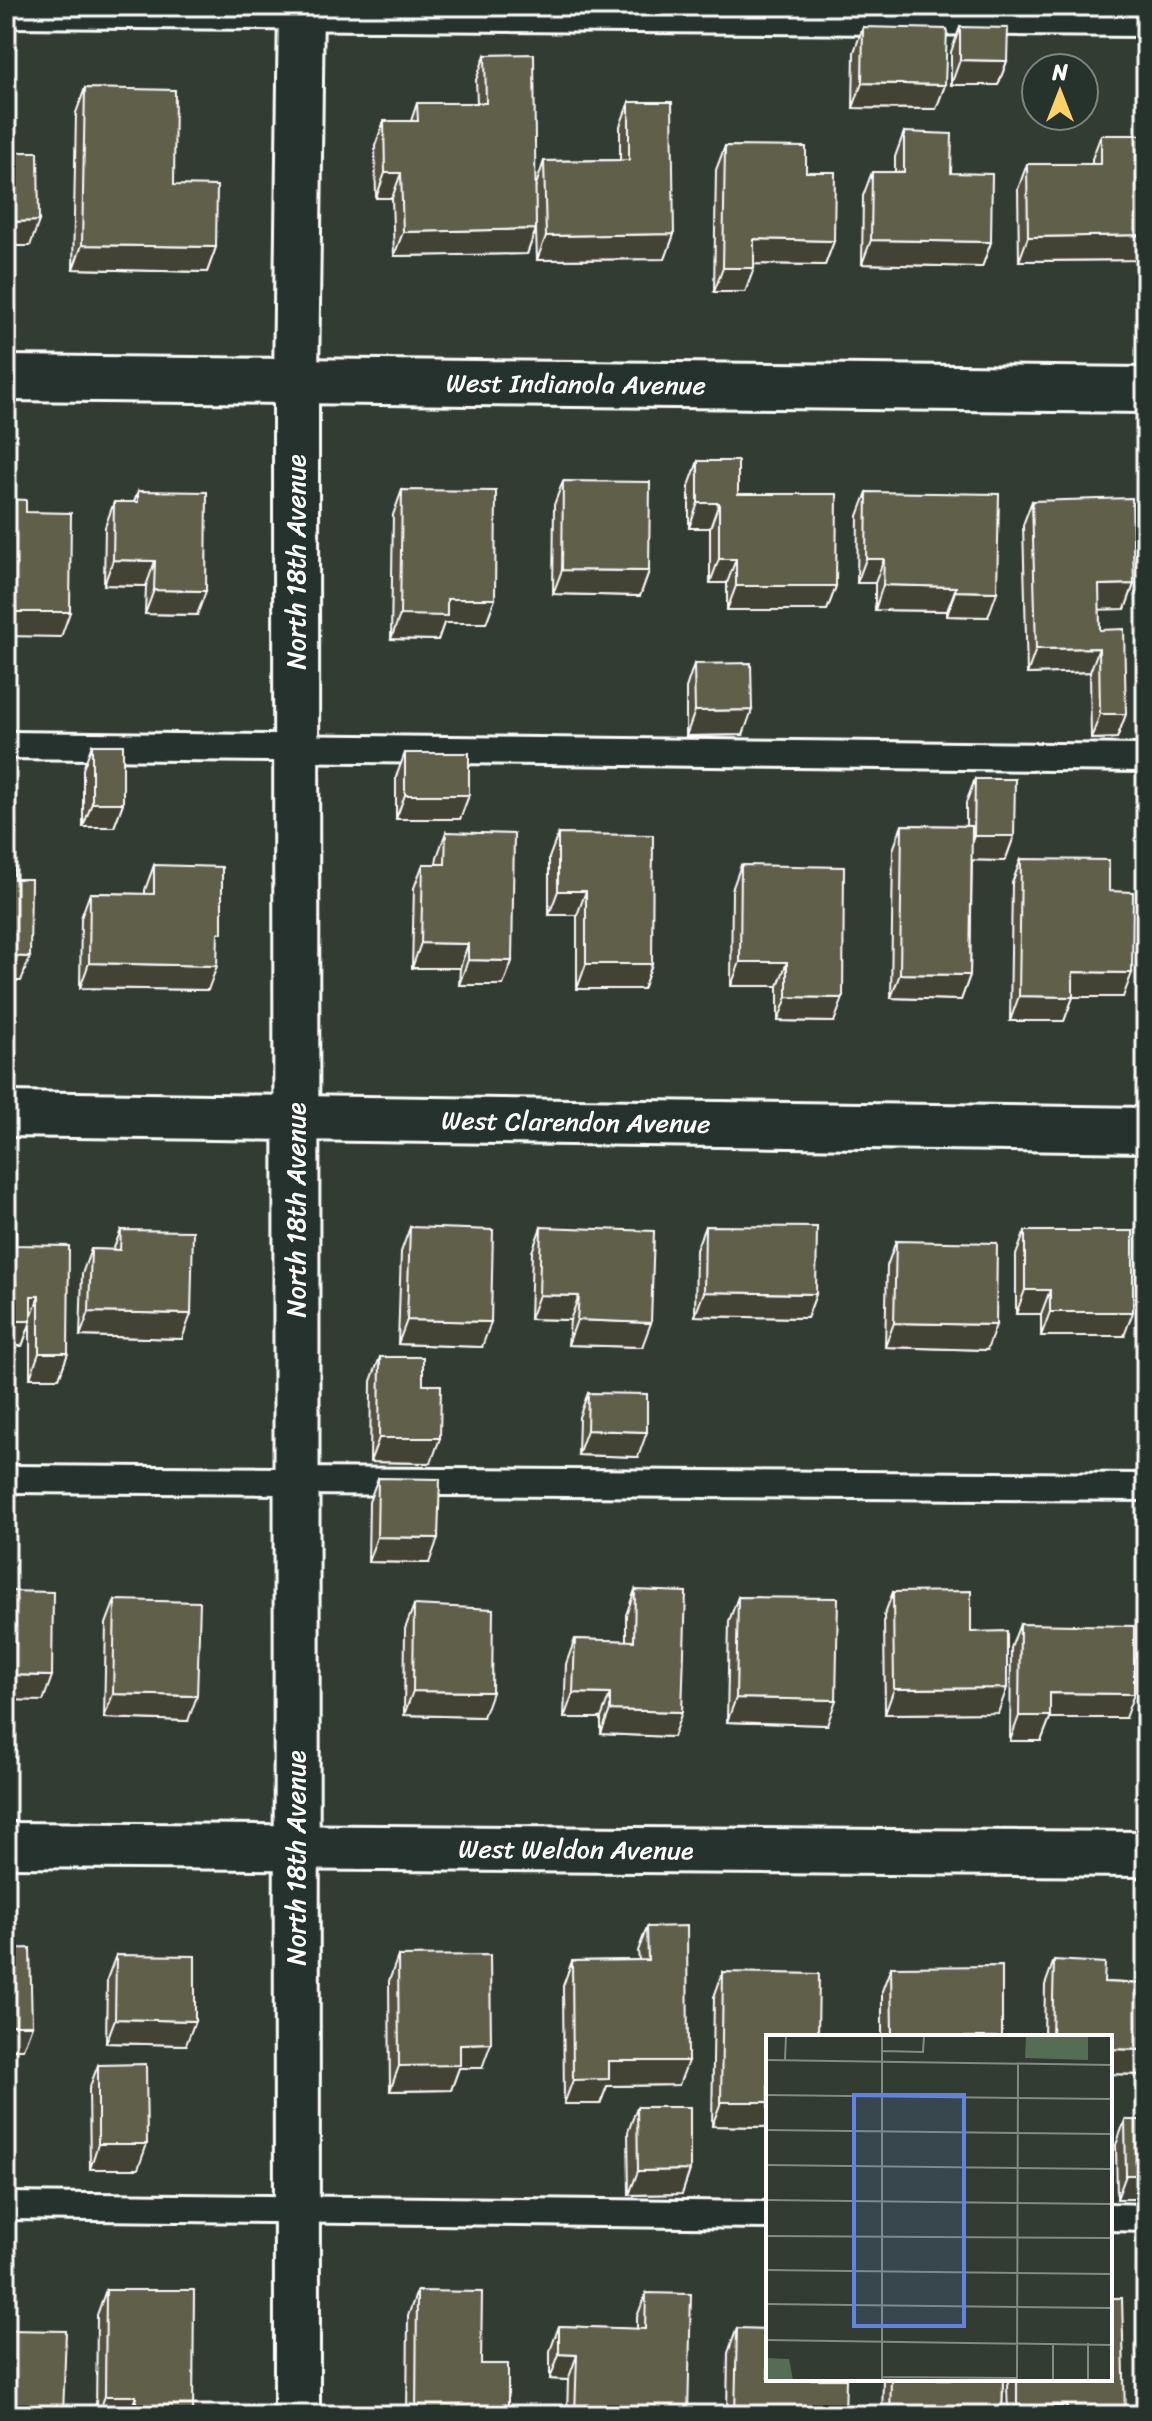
<svg xmlns="http://www.w3.org/2000/svg" width="1152" height="2421" viewBox="0 0 1152 2421" font-family="Sriracha,sans-serif">
<style>
.lines{fill:none;stroke-linecap:round;stroke-linejoin:round}
.lane-casing{stroke:#fff;stroke-width:32}
.street-casing{stroke:#fff;stroke-width:50}
.lane{stroke:#26332d;stroke-width:26}
.street{stroke:#26332d;stroke-width:44}
.wall{fill:#535140;stroke:#fff;stroke-width:2}
.shaded-wall{fill:#434234;stroke:#fff;stroke-width:2}
.building{fill:#605e4a;stroke:#fff;stroke-width:2}
.labels{text-anchor:middle;dominant-baseline:central;stroke-width:7;stroke-linejoin:round;paint-order:stroke}
.street-label{font-size:26px;fill:#fff;stroke:#26332d}
.inset-road{fill:none;stroke:#848a85;stroke-width:2}
.view{fill:#6183e4;fill-opacity:0.15;stroke:#6183e4;stroke-width:4}
.inset-edge{fill:none;stroke:#fff;stroke-width:4}
</style>
<rect width="100%" height="100%" fill="#323c33"/>
<filter id="ink" filterUnits="userSpaceOnUse"><feTurbulence type="fractalNoise" baseFrequency=".0125" numOctaves="2"/><feDisplacementMap in="SourceGraphic" scale="16" xChannelSelector="R" yChannelSelector="G"/><feConvolveMatrix kernelMatrix="1 2 1 2 8 2 1 2 1" color-interpolation-filters="sRGB"/></filter>
<g filter="url(#ink)">
<g class="lines">
<defs>
<path id="lane" d="M6,14L1146,23
M6,745L1146,758
M6,1479L1146,1487
M6,2206L768,2215
M1110,2217L1146,2218"/>
<g id="street">
<path id="s1" d="M6,378L1146,390"/>
<path id="s2" d="M6,1114L1146,1130"/>
<path id="s3" d="M6,1845L1146,1854"/>
<path d="M297,2415L296,382L301,6"/>
</g>
</defs>
<use href="#lane" class="lane-casing"/>
<use href="#street" class="street-casing"/>
<use href="#lane" class="lane"/>
<use href="#street" class="street"/>
</g>
<path class="wall" d="M863,27L945,85L936,109L853,108L854,52Z
M960,27L1007,61L998,85H951V52Z
M485,55L536,185L544,161L620,160V126L629,102L674,234L665,259L537,260L536,230L527,254L394,256L392,198H376L375,146L384,121H411L417,103H477L476,80Z
M85,88L174,185L216,247L207,272L73,269L76,113Z
M904,132L951,173L991,242L982,267L862,264L863,196L872,172H895V157Z
M1101,135H1146V242L1140,260L1019,261L1018,189L1027,164H1092V159Z
M725,146L806,172L834,241L825,265L754,264V268L745,292H714L716,170Z
M698,461L738,494L836,586L827,610H727V583H710V528H689V486Z
M563,481L649,571L640,596L553,594L554,505Z
M402,490L495,599L486,623H444L438,640L391,639L393,515Z
M138,491L197,615L145,614L146,586L104,585L105,527L114,502H134Z
M867,492L988,617L947,616V611L875,610V583H857L858,516Z
M1032,501L1134,584L1125,609H1099L1100,630L1126,714L1117,738L1091,739L1090,672L1027,674L1023,525Z
M694,664L743,735L686,736V688Z
M92,745L123,803L114,827H83V769Z
M405,753L469,795L460,819H396V777Z
M975,779L1014,836L1005,861L972,860L970,975L961,1000L891,998L893,850L902,825L966,826V803Z
M446,832L512,961L503,985H459L460,968H412L414,888L423,864H436L437,857Z
M558,834L652,964L643,989H577V915H549V858Z
M1021,859L1109,891L1123,997H1073L1064,1021H1010L1012,883Z
M154,865L208,990L80,988L81,918L90,893L145,894V890Z
M741,865L834,1022L778,1021V986H731L732,890Z
M705,1226L816,1294L807,1318L695,1316L696,1250Z
M410,1227L482,1347L398,1344L401,1252Z
M541,1227L642,1347L568,1345L570,1320L530,1319L532,1252Z
M121,1230L182,1339L80,1336L82,1274L91,1249L113,1250Z
M1025,1231L1124,1336H1041V1314H1016V1255Z
M6,1232L16,1245L68,1353L59,1378H30V1324L22,1346H6Z
M896,1241L987,1350L885,1347L887,1266Z
M380,1357L423,1385L431,1463L370,1462L371,1381Z
M588,1393L638,1457L578,1455L579,1417Z
M378,1478L429,1563L368,1562L369,1502Z
M635,1590L673,1737L601,1734V1718H564L566,1664L575,1639L626,1641V1615Z
M893,1592L971,1632L998,1713L885,1714L884,1616Z
M738,1597L827,1725L727,1722L729,1621Z
M115,1600L188,1721L104,1718L106,1624Z
M414,1605L483,1717L404,1715L405,1629Z
M1020,1624L1125,1718H1050L1041,1741H1010L1011,1648Z
M647,1927L679,2085L607,2086L600,2104H564L563,1986L572,1961L639,1960L638,1951Z
M116,1955L186,2045L106,2043L107,1979Z
M398,1956L482,2068H459L451,2090L390,2091L389,1981Z
M1054,1960L1104,1982L1146,1984V2075L1110,2074V2037H1044L1045,1985Z
M891,1967L1002,2037H882V1991Z
M723,1972L768,2037V2127L712,2126L714,1997Z
M98,2065L138,2169H90L89,2089Z
M637,2107L690,2170L682,2194L629,2195L628,2132Z
M1125,2120L1146,2199H1117L1116,2145Z
M106,2290L193,2415H96L97,2315Z
M417,2291L481,2364L508,2415H407L408,2316Z
M646,2293L688,2415H567L568,2380L550,2379V2351L559,2326L637,2329V2317Z
M737,2328L845,2415H727L728,2353Z
M883,2379H1003L1002,2415H882Z
M1009,2379H1110L1125,2415H1008L1007,2385Z"/>
<path class="shaded-wall" d="M960,60L1007,61L998,85H951Z
M862,83L945,85L936,109L853,108Z
M385,173H401L392,198H376Z
M39,221L30,246H6V222Z
M536,229L527,254L394,256L403,232Z
M674,234L665,259L537,260L546,236Z
M1146,235V242L1140,260L1019,261L1028,237Z
M754,239L834,241L825,265L745,264Z
M871,240L991,242L982,267L862,264Z
M82,245L216,247L207,272L73,269Z
M723,268H754L745,292H714Z
M698,503H719L710,528H689Z
M719,559H736L727,583H710Z
M866,559H884L875,583H857Z
M113,560L155,561L146,586L104,585Z
M562,570L649,571L640,596L553,594Z
M1134,584L1125,609L1090,610L1099,585Z
M883,585L956,587L947,611L875,610Z
M736,586H836L827,610H727Z
M154,590L206,591L197,615L145,614Z
M955,591L997,592L988,617L947,616Z
M447,599H495L486,623H444L438,640L391,639L400,615Z
M6,612H70L61,637L6,636Z
M1099,648L1090,672L1027,674L1036,649Z
M752,710L743,735L686,736L695,711Z
M1100,714H1126L1117,738L1091,739Z
M405,795H469L460,819H396Z
M92,803H123L114,827H83Z
M974,836H1014L1005,861L965,860Z
M558,891H586L577,915H549Z
M421,943L468,944L460,968H412Z
M6,956L30,957L21,981H6Z
M468,960L512,961L503,985H459Z
M740,962H787L778,986H731Z
M89,963L217,966L208,990L80,988Z
M586,964H652L643,989H577Z
M1073,972L1132,973L1123,997H1064Z
M900,974L970,975L961,1000L891,998Z
M1019,996L1073,997L1064,1021H1010Z
M787,997L843,998L834,1022L778,1021Z
M1025,1290H1050L1041,1314H1016Z
M704,1292L816,1294L807,1318L695,1316Z
M539,1295L579,1296L570,1320L530,1319Z
M31,1296H39L30,1320Z
M89,1312L191,1314L182,1339L80,1336Z
M1050,1312H1133L1124,1336H1041Z
M407,1320L491,1322L482,1347L398,1344Z
M577,1320L651,1323L642,1347L568,1345Z
M6,1321H31L22,1346H6Z
M894,1323L996,1325L987,1350L885,1347Z
M39,1353H68L59,1378H30Z
M587,1430L647,1432L638,1457L578,1455Z
M379,1438H440L431,1463L370,1462Z
M377,1537L438,1538L429,1563L368,1562Z
M6,1675L52,1676L43,1701L6,1700Z
M1007,1688L998,1713L885,1714L894,1689Z
M413,1691L492,1692L483,1717L404,1715Z
M573,1693L610,1694L601,1718H564Z
M1050,1693L1134,1694L1125,1718H1050L1041,1741H1010L1019,1716Z
M113,1694L197,1696L188,1721L104,1718Z
M736,1698L836,1700L827,1725L727,1722Z
M610,1710L682,1712L673,1737L601,1734Z
M115,2019L195,2021L186,2045L106,2043Z
M6,2025H32L23,2049H6Z
M491,2043L482,2068H459L451,2090L390,2091L399,2066L460,2044Z
M1110,2049L1146,2050V2075L1110,2074Z
M609,2061H688L679,2085L607,2086L600,2104H564L573,2080Z
M721,2102H768V2127L712,2126Z
M98,2144H147L138,2169H90Z
M690,2170L682,2194L629,2195L638,2171Z
M1126,2175H1146V2199H1117Z
M559,2354L577,2355L568,2380L550,2379Z
M105,2396H136L129,2415H98Z
M1067,2406L1064,2415H1015L1017,2408Z"/>
<path class="building" d="M863,27L947,29L945,85L862,83Z
M960,27L1008,28L1007,61L960,60Z
M534,54L536,229L403,232L401,173H385L384,121H418L417,103H486L485,55Z
M85,88L175,90L174,185L217,186L216,247L82,245Z
M629,102H672L674,234L546,236L544,161L629,160Z
M904,132L952,134L951,173L992,174L991,242L871,240L872,172H904Z
M1101,135H1146V235L1028,237L1027,164H1101Z
M725,146L806,147V172H835L834,241L754,239V268H723Z
M6,152H38L39,221L6,222Z
M698,461H738V494H837L836,586H736V559H719V503H698Z
M563,481L650,482L649,571L562,570Z
M402,490L496,491L495,599H447V616L400,615Z
M138,491L207,492L206,591L154,590L155,561L113,560L114,502H138Z
M867,492L999,494L997,592L955,591L956,587L883,585L884,559H866Z
M1132,498L1134,584L1099,585L1100,630L1124,629L1126,714H1100L1099,648L1036,649L1032,501Z
M6,499L26,500V512L71,513L70,612H6Z
M751,663L752,710L695,711L694,664Z
M92,745H123V803H92Z
M405,753H469V795H405Z
M975,779H1015L1014,836H974Z
M902,825L972,826L970,975L900,974Z
M446,832L514,834L512,961L468,960V944L421,943L423,864H445Z
M558,834L653,835L652,964H586V891H558Z
M6,839L14,840V879H31L30,957L6,956Z
M1021,859L1109,860V891L1133,892L1132,973L1073,972V997L1019,996Z
M154,865L222,867V933H218L217,966L89,963L90,893L154,894Z
M741,865L844,867L843,998L787,997V962H740Z
M705,1226L817,1227L816,1294L704,1292Z
M410,1227L493,1230L491,1322L407,1320Z
M541,1227L654,1231L651,1323L577,1320L579,1296L539,1295Z
M121,1230L193,1231L191,1314L89,1312L91,1249L120,1250Z
M1025,1231H1133V1312H1050V1290H1025Z
M6,1232H16V1245L69,1246L68,1353H39V1296H31V1321H6Z
M896,1241L997,1243L996,1325L894,1323Z
M380,1357H423V1385H441L440,1438H379Z
M588,1393L647,1394V1432L587,1430Z
M378,1478L440,1479L438,1538L377,1537Z
M635,1590L686,1592L682,1712L610,1710V1694L573,1693L575,1639L634,1641Z
M6,1591L53,1592L52,1676L6,1675Z
M971,1591V1632L1007,1631V1688L894,1689L893,1592Z
M738,1597L838,1598L836,1700L736,1698Z
M115,1600L200,1602L197,1696L113,1694Z
M414,1605L493,1609L492,1692L413,1691Z
M1020,1624L1134,1626V1694L1050,1693V1716H1019Z
M687,1926L688,2061H609V2079L573,2080L572,1961L648,1960L647,1927Z
M30,1948L32,2025H6V1949Z
M116,1955L195,1956V2021L115,2019Z
M490,1955L491,2043L460,2044V2065L399,2066L398,1956Z
M1054,1960L1105,1963L1104,1982L1146,1984V2050L1110,2049V2037H1052Z
M1002,1966V2037H892L891,1967Z
M723,1972L819,1974L818,2037H768V2102H721Z
M146,2064L147,2144H98V2065Z
M637,2107H690V2170L638,2171Z
M1125,2120H1146V2175H1126Z
M106,2290H194L193,2415H136V2396H105Z
M417,2291L482,2292L481,2364H508V2415H416Z
M646,2293L691,2294L688,2415H575L577,2355L559,2354V2326L645,2329Z
M1110,2298H1122L1125,2415H1067V2406L1017,2408V2379H1110Z
M737,2328L768,2329V2379H846L845,2415H735Z
M6,2330L66,2331L63,2415H6Z
M891,2379H1003L1002,2415H890Z"/>
</g>
<g class="labels">
<g class="street-label">
<text stroke="none"><textPath href="#s1" startOffset="570">West Indianola Avenue</textPath></text>
<text transform="translate(296 562) rotate(-90)">North 18th Avenue</text>
<text stroke="none"><textPath href="#s2" startOffset="570">West Clarendon Avenue</textPath></text>
<text transform="translate(296 1210) rotate(-90)">North 18th Avenue</text>
<text stroke="none"><textPath href="#s3" startOffset="570">West Weldon Avenue</textPath></text>
<text transform="translate(296 1858) rotate(-90)">North 18th Avenue</text>
</g>
</g>
<g transform="translate(766 2035)">
<rect width="346" height="346" fill="#323c33"/>
<path d="M260,1H322V25L259,23ZM1,323L23,324L27,345H0Z" fill="#546d54"/>
<path class="inset-road" d="M116,16L157,17L158,1M0,25L346,30M19,25L20,1M0,60L346,64M0,95L346,99M0,130L346,134M0,165L346,169M0,201L346,203M0,235L346,239M0,269L346,273M0,305L346,310M287,308V345M116,342L251,343M116,345V1M251,345L252,28M322,345V308"/>
<path class="view" d="M88,60H198V291H88Z"/>
<rect width="346" height="346" class="inset-edge"/>
</g>
<rect width="1152" height="2421" fill="none" stroke="#26332d" stroke-width="32"/>
<rect x="16" y="16" width="1120" height="2389" fill="none" stroke="#fff" stroke-width="3" filter="url(#ink)"/>
<g transform="translate(1060 92)"><circle r="38" fill="#26332d" stroke="#7d8581" stroke-width="2"/>
<path d="M0-6L14 30L0 20L-14 30Z" fill="#ffd166"/>
<text y="-12" font-size="22" font-weight="bold" text-anchor="middle" fill="#ffffff">N</text>
</g>
</svg>
